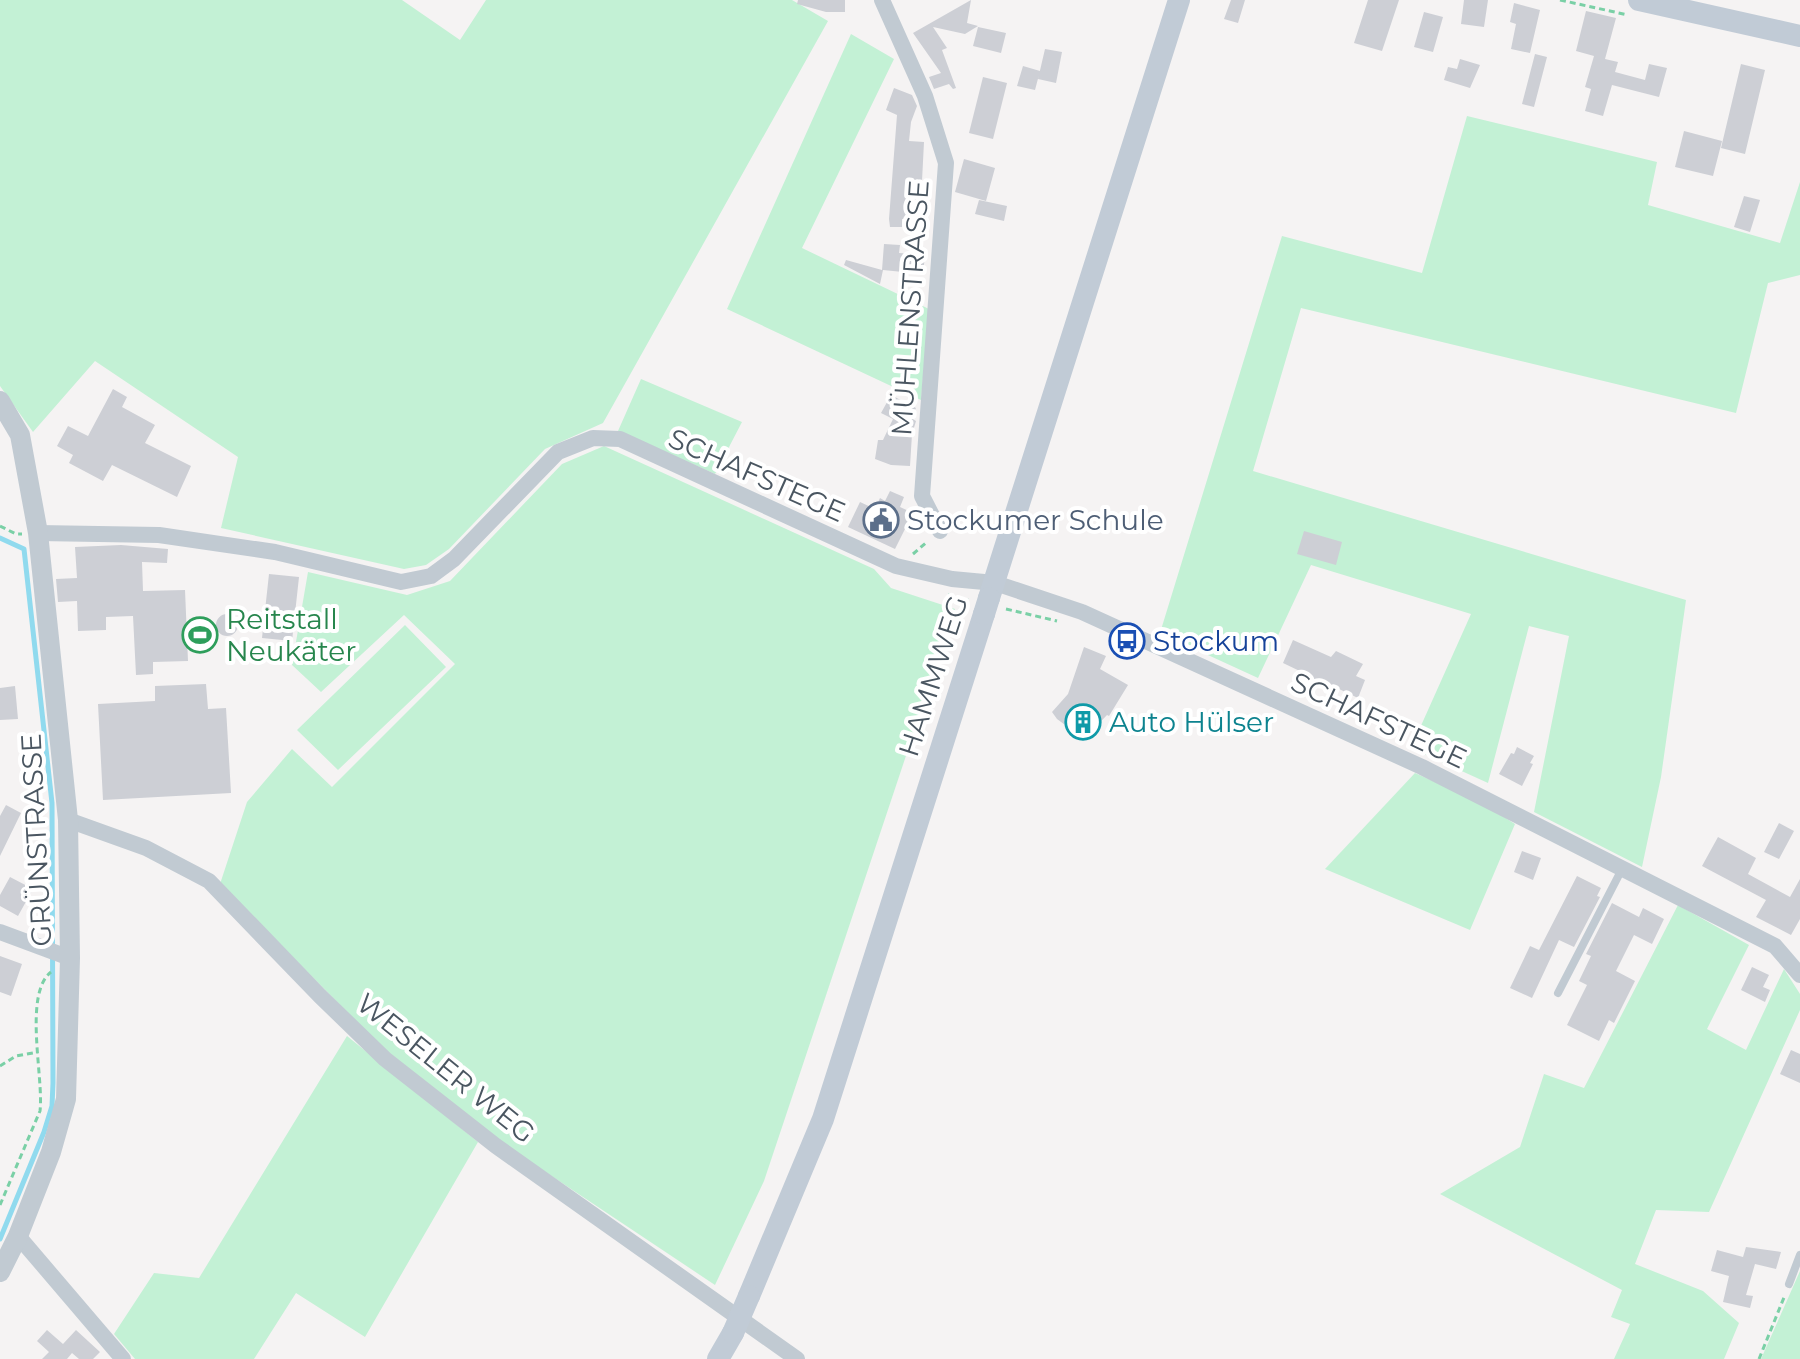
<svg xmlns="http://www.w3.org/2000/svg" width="1800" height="1359" viewBox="0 0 1800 1359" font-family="Montserrat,sans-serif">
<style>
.green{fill:#c3f1d5}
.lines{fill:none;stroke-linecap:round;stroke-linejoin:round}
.stream{stroke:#90daee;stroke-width:5}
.building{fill:#cdcfd5}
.path{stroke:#7ad0a6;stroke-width:3;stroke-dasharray:6 4;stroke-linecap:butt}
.service{stroke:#c1cad2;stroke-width:8}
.minor{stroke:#c1cad2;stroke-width:16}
.tertiary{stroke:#c1cad2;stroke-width:20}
.secondary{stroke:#c1cbd6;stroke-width:22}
.secondary-bridge{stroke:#c1cbd6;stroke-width:22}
.labels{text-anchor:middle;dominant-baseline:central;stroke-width:8;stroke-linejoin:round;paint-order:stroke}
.street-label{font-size:28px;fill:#4a5661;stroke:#fff}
.service-label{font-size:28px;fill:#4e5e75;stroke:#fff;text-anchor:start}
.leisure-label{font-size:28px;fill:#27864d;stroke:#fff;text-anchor:start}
.transit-label{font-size:28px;fill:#164399;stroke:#fff;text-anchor:start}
.culture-label{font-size:28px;fill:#0d838f;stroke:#fff;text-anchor:start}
</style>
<rect width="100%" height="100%" fill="#f5f3f3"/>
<path class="green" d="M0,0H402L460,40L486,0H792L828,21L603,423L545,449L449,549L426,565L404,569L221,528L238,457L95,361L33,432L0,386Z
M851,34L894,59L802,248L929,309L921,400L727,309Z
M1467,116L1657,162L1648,205L1780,243L1800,182V275L1768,283L1736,413L1301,308L1253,471L1686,600L1661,777L1642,867L1534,812L1569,636L1529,626L1488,783L1411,748L1471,614L1311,565L1258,678L1160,633L1282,236L1422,273Z
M641,379L742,422L715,474L618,431Z
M604,446L874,569L891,588L955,609L764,1181L715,1285L505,1145L390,1055L220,884L247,802L292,749L332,787L455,664L404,615L321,692L292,665L308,572L407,595L450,581L562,464Z
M405,625L446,667L338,770L297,730Z
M1415,773L1482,803L1515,824L1470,930L1325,869Z
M1678,905L1749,945L1707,1029L1746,1050L1784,969L1800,994V1010L1709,1212L1656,1210L1635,1264L1703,1291L1739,1323L1724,1359H1614L1630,1324L1611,1317L1622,1290L1440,1194L1520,1147L1544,1074L1584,1088Z
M347,1036L478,1142L365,1337L296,1293L254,1359H135L114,1334L154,1273L199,1278Z
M1800,1271V1359H1761Z"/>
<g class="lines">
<path class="stream" d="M0,538L24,549L52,803L53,1083L52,1106L44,1132L0,1239"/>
</g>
<path class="building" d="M798,0H845V12H826L797,4Z
M971,0L967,23L978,26L965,34L933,27L947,48L942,50L956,88L953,89L949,84L934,89L929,77L941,73L913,33Z
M1231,0H1245L1238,23L1224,19Z
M1368,0H1399L1382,51L1354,43Z
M1464,0H1488L1484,27L1461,24Z
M1514,3L1540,10L1530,53L1511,49L1516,24L1510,22Z
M1586,11L1616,18L1605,59L1618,62L1615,72L1645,80L1649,64L1667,68L1659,97L1612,85L1603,116L1585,111L1591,89L1585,87L1594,56L1576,51Z
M1424,12L1443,17L1433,52L1414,47Z
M978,27L1006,33L1001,53L973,46Z
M1045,49L1062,52L1056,83L1038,79Z
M1535,54L1547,57L1534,107L1522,104Z
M1460,59L1480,65L1470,88L1444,80L1448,67L1457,69Z
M1741,64L1765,70L1745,154L1721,148Z
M1023,66L1040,71L1035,90L1017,86Z
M983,77L1007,83L993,139L969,133Z
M894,88L912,95L917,106L911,122L909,141L924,142L920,220L902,219V227H890L889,219L897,115L886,110Z
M1684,131L1722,141L1713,176L1675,167Z
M964,159L995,168L986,201L955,192Z
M1744,196L1760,200L1750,232L1734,227Z
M979,200L1007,206L1004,221L975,214Z
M884,244L900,245L899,253L925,255L923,274L883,270L880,284L844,265L846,260L882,270Z
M113,389L127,397L122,407L155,425L145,443L191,466L177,497L112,465L103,481L69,463L73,455L57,446L68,426L88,436Z
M891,395L916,408L911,418L916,421L912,434L910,466L891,465L875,459L878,440H883L893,419L881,413Z
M890,491L904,497L900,507L913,513L895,549L848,527L860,502L875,509L880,498L885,501Z
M1304,531L1342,542L1336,565L1297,554Z
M121,545L168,549L167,563L142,562L143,591L185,590L188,661L153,662V674L136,675L133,616L106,617V630L78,631L77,601L58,602L56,579L77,578L75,547Z
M269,574L299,577L292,641L262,638Z
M216 625a11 11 0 1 1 22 0a11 11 0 1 1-22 0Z
M1293,640L1331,657L1336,651L1363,664L1356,676L1365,680L1358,698L1320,680V683L1307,677L1308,675L1283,663Z
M1084,647L1106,656L1100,669L1128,685L1109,716L1107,715L1084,739L1057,719L1052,712L1068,694Z
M206,684L208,709L226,708L231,793L103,800L98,704L155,701V686Z
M15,686L18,719L0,720V688Z
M1517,747L1534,756L1530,763L1533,764L1522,786L1499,774L1511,753L1514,754Z
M6,805L21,813L0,856V816Z
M1779,823L1794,831L1779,859L1764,852Z
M1718,837L1756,858L1748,874L1790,897L1800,879V919L1791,935L1756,917L1766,900L1702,866Z
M1522,851L1541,858L1533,880L1514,872Z
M1577,876L1601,888L1597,896L1600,897L1574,947L1559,940L1532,998L1510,988L1530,946L1539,950Z
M10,877L33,889L18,916L0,906V895Z
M1612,903L1639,917L1643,908L1664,919L1652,944L1634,935L1616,971L1635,981L1614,1023L1609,1020L1599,1041L1567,1025L1587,985L1579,981L1591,956L1586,954Z
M0,956L22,964L11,996L0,992Z
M1752,967L1769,975L1763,987L1770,990L1765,1002L1741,990Z
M1791,1050L1800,1054V1083L1780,1074Z
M1746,1247L1781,1252L1776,1269L1755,1264L1746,1295L1753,1296L1750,1308L1723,1302L1729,1276L1711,1271L1717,1250L1743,1257Z
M47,1330L63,1344L76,1330L100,1352L93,1359H79L72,1353L67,1359H42L49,1352L37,1341Z"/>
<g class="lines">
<path class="path" d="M1560,0L1628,15
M0,526L16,534H22
M913,554L928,541
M948,595L968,600
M1006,609L1057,621
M0,1066L16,1056L38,1052
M0,1205L40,1111C44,1078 23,994 51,972
M1759,1359L1785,1295"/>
<path class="service" d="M1558,993L1622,869
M1789,1284L1800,1255"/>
<path class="minor" d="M882,0L925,96L946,163L922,496L940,531
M38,533L159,535L275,552L401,582L431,576L454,559L558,452L593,438L620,439L896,566L952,579L995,583L1082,612L1422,767L1775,946L1800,975
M68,820L146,848L209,881L320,996L385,1059L496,1146L797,1359
M0,932L70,958
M18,1236L123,1359"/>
<path class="tertiary" d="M0,401L20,435L38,533L68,820L70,958L66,1099L51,1152L18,1236L0,1272"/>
<path class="secondary" d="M1639,0L1800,36
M989,598L1179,0
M749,1296L823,1119L984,614
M718,1359L733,1333"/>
<path class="secondary-bridge" d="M984,614L989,598
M733,1333L749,1296"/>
</g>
<defs>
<symbol id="civic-ring" viewBox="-11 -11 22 22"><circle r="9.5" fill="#fff" stroke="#5c6f8a" stroke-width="1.5"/><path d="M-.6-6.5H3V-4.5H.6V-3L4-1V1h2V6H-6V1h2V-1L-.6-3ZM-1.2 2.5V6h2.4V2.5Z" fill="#5c6f8a"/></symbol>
<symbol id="stadium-ring" viewBox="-11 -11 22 22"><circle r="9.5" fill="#fff" stroke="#2e9e5b" stroke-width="1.5"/><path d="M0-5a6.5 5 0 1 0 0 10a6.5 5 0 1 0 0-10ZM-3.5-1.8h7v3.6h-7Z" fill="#2e9e5b"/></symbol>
<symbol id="bus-ring" viewBox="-11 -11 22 22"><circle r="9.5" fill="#fff" stroke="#1a4fb4" stroke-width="1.5"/><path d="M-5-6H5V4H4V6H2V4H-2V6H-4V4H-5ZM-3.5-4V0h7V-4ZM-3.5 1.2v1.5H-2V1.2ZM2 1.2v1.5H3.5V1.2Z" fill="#1a4fb4"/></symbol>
<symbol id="building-ring" viewBox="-11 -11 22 22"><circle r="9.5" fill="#fff" stroke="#0f9aa8" stroke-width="1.5"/><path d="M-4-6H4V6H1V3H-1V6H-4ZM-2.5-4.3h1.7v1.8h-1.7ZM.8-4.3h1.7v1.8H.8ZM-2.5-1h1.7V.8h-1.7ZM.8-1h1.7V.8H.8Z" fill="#0f9aa8"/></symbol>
</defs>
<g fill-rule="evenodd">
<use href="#civic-ring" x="861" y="500" width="40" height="40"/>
<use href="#stadium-ring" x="180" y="615" width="40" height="40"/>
<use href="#bus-ring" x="1107" y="621" width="40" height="40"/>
<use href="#building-ring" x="1063" y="702" width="40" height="40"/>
</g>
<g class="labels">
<g class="street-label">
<text transform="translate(910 308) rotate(-86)">MÜHLENSTRASSE</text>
<text transform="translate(757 475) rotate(24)">SCHAFSTEGE</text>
<text transform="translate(933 676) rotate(-72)">HAMMWEG</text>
<text transform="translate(1379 720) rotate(25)">SCHAFSTEGE</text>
<text transform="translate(36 840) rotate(-93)">GRÜNSTRASSE</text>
<text transform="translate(446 1068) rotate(39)">WESELER WEG</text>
</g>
<g class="service-label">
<text x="907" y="520">Stockumer Schule</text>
</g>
<g class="leisure-label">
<text x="226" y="619">Reitstall<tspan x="226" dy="32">Neukäter</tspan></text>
</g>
<g class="transit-label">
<text x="1153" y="641">Stockum</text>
</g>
<g class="culture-label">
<text x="1109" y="722">Auto Hülser</text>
</g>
</g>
</svg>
